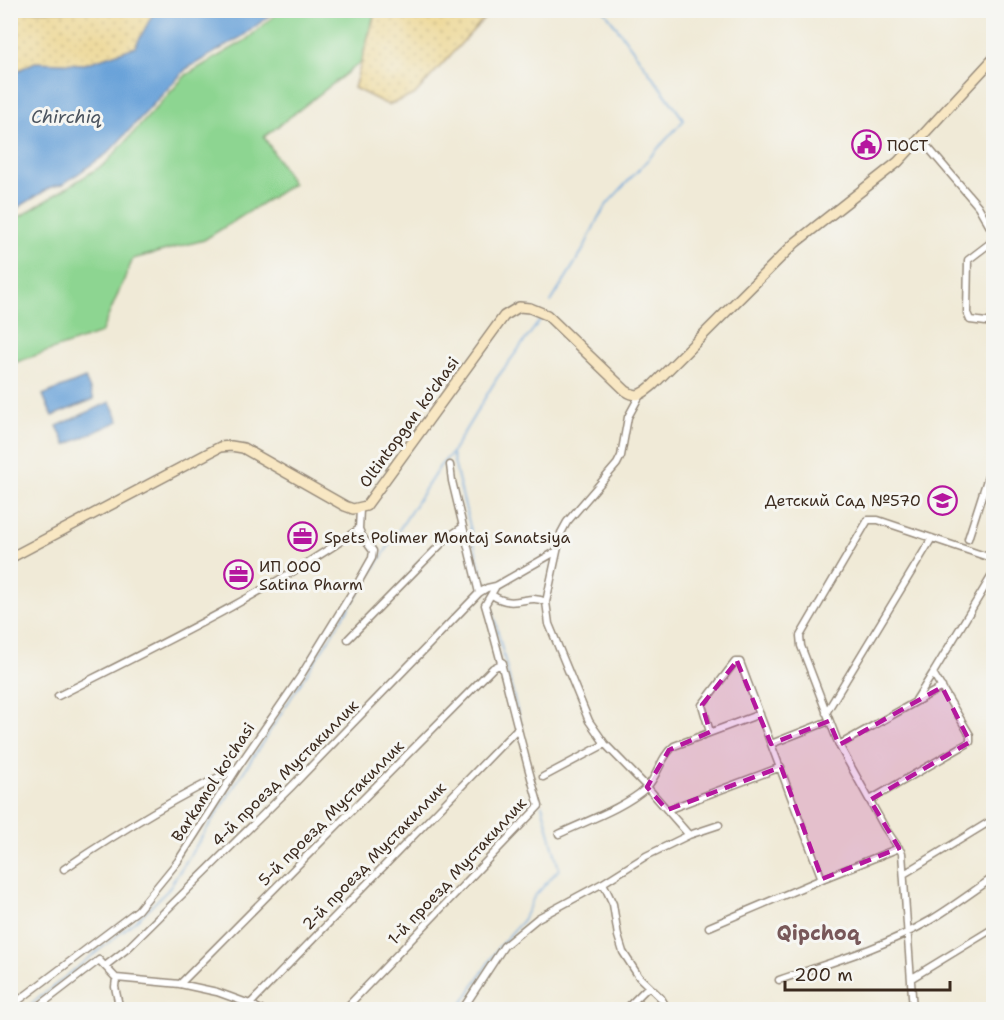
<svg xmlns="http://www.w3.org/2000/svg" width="1004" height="1020" viewBox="0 0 1004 1020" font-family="'Shantell Sans',sans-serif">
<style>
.green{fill:#8dd591;stroke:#648058;stroke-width:1.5}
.sand{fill:url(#sand-dots);stroke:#94825e;stroke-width:1.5}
.water{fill:#6aa3d9;stroke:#52667c;stroke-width:1.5}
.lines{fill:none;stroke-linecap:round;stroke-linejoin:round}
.stream{stroke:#6aa3d9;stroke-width:1.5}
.street-casing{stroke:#968a7a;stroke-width:9}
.secondary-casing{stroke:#968a7a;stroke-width:12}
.street{stroke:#fff;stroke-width:6}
.secondary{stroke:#f8e7c3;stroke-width:9}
.marked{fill:#b5179e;fill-opacity:0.2;stroke:#b5179e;stroke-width:4.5;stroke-dasharray:12 8;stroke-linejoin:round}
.labels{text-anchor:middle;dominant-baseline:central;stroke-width:6;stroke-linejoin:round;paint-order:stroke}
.poi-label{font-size:16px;fill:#3b2a1e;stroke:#f6f6f2;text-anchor:start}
.street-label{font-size:16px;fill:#3b2a1e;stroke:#f6f6f2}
.water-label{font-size:18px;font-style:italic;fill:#4b545f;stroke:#f6f6f2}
.quarter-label{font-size:20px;font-weight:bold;fill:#785859;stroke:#f6f6f2}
</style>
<defs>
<pattern id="sand-dots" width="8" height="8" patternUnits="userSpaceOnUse" patternTransform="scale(1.5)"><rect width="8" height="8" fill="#eeda9e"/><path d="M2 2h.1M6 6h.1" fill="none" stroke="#cdbb88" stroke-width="1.8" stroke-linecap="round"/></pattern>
</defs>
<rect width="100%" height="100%" fill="#f6f6f2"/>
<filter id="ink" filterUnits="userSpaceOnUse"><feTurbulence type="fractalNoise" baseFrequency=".0167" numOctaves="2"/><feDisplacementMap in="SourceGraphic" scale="12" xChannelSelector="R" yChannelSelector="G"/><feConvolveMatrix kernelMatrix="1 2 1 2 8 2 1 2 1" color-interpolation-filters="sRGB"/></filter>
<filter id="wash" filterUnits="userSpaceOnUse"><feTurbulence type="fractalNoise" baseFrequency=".008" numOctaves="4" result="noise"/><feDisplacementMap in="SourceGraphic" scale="24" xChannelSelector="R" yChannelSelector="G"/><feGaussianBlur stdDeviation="1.35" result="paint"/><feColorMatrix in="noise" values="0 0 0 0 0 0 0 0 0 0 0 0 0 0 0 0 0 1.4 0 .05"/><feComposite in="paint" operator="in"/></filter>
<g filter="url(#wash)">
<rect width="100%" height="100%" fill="#f0ead7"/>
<path class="green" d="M281,10L375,11L361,62L264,137L293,184L204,240L133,259L101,333L11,364V219L21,216L105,164L186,75L246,40Z"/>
<path class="sand" d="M10,11H162L139,59L10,179Z
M376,11V10L491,11L414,95L388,105L354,88Z"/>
<path class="water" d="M155,10L275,11L243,36L186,69L108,153L63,184L51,187L11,212V74L35,62L85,64L135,47Z
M85,378L94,399L52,416L43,395Z
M110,402L119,421L66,445L57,426Z"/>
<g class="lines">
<path class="stream" d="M551,302L583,250L598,218L608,203L684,120L604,10
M452,454L485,587
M491,604L522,731
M24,1010L139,918L167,891L440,466L451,454L497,378L541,319
M458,1010L498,948L523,920L534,897L559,869L542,805"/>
</g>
</g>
<g filter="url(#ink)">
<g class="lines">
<defs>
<path id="street" d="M920,138L978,206L994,234
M994,237L989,244L968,260L967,313L970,320L994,323
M640,395L628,417L621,456L617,464L567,522L561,533L546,602L549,624L589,721L605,744L647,787L689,835
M450,465L452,481L479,593
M968,539L994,458
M492,595C516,611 527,592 546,602
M348,639L448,537L463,527
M58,696C161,644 265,594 359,529L360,509
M916,700L933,673
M826,713L932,538
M771,744L829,721
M839,745L942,687
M543,777L605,744
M870,800L970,742V735L933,673L994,572
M667,810L781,767
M559,834C586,821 624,808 646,788C658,777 660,757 674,746L760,714
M64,869C120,831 176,797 237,768
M904,874L994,819
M822,879L899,848
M603,883L613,904L618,936L623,952L639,977L661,998L668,1010
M709,927L822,879L740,662H735L702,705L710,732
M105,966L127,949L291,787L479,593L487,588L496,586L557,551
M116,978L115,987L120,1010
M912,978L994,928
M779,980C829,963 883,948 929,921C951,908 972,892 994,877
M180,984L493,668L503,663
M250,1004L518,728
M10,1007L138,910L178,861L238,767L300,677L359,581L372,558L373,551L362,536L359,529
M34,1010L99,960L116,978L180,984L217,992L250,1004L261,1010
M344,1010L539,806C519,739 505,672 485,605L496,586
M462,1010L504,946L538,918L603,883L646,856L689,835L719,825
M625,1010L648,987
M913,1010L902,853L885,828L839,745L801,646L800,636L868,520H878L994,559"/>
<path id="secondary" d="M10,558L220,447L231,446L243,448L345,506L353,509L366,506L504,316L519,307L530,308L547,315L626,391C638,399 643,393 653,385L795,243L898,162L994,58"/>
</defs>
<use href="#street" class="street-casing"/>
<use href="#secondary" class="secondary-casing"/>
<use href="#street" class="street"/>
<use href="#secondary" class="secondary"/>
</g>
</g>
<path class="marked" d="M737,661L771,744L829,721L839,745L942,687L970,742L870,800L899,848L822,879L781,767L667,810L647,787L669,750L710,732L702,705Z"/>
<defs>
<symbol id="civic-ring" viewBox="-11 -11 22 22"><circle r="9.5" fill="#f6f6f2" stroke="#b5179e" stroke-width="1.5"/><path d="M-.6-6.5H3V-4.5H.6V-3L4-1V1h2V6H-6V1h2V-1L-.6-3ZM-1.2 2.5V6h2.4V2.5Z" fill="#b5179e"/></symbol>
<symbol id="school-ring" viewBox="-11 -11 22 22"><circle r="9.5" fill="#f6f6f2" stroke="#b5179e" stroke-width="1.5"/><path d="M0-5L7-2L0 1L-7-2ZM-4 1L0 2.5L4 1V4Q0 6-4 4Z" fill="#b5179e"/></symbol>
<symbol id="office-ring" viewBox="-11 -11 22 22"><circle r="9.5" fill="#f6f6f2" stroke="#b5179e" stroke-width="1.5"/><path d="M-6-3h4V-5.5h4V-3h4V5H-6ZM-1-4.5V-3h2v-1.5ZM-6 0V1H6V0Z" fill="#b5179e"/></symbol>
</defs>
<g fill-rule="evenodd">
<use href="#civic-ring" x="850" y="128" width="33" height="33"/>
<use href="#school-ring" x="926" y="484" width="33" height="33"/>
<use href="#office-ring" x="286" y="520" width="33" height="33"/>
<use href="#office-ring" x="222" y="558" width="33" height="33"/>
</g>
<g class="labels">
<g class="poi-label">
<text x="887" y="145">ПОСТ</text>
<text x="921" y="500" text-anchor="end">Детский Сад №570</text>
<text x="324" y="537">Spets Polimer Montaj Sanatsiya</text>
<text x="259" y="566">ИП ООО<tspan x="259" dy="18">Satina Pharm</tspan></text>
</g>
<g class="street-label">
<text transform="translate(409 422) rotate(-54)">Oltintopgan ko'chasi</text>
<text transform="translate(285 773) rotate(-45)">4-й проезд Мустакиллик</text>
<text transform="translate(213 782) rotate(-57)">Barkamol ko'chasi</text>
<text transform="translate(331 813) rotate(-45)">5-й проезд Мустакиллик</text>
<text transform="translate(374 856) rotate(-46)">2-й проезд Мустакиллик</text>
<text transform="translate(457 871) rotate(-47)">1-й проезд Мустакиллик</text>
</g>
<g class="water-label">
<text x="66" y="117">Chirchiq</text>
</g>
<g class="quarter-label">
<text x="818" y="933">Qipchoq</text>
</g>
</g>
<rect width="1004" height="1020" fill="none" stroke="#f6f6f2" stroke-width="36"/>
<path d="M785 981v9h165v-9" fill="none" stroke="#3b2a1e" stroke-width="3"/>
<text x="794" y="981" font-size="18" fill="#3b2a1e" stroke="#f6f6f2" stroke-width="4.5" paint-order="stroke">200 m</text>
</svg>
